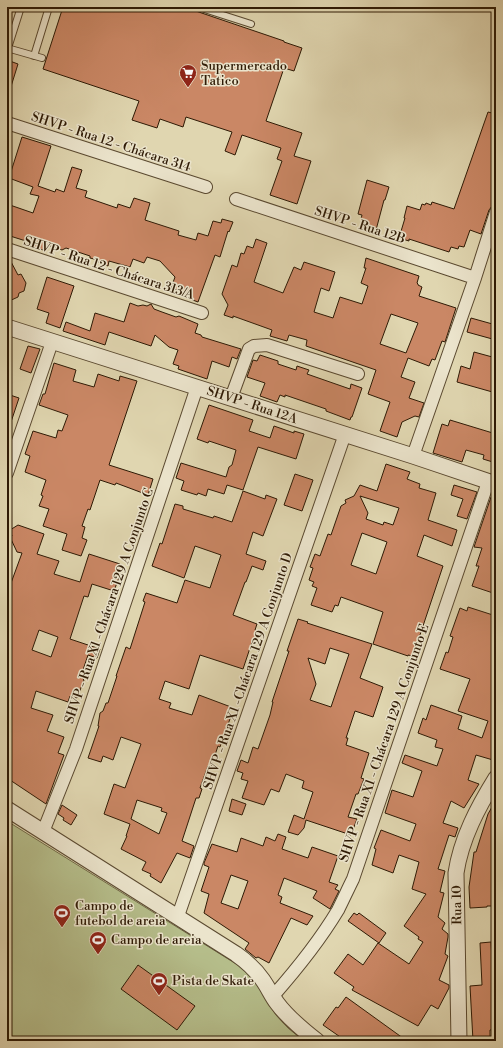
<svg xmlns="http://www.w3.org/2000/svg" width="503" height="1048" viewBox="0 0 503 1048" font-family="'Libre Bodoni',serif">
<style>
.green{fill:#b5bd8a;stroke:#726c48}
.building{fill:#ca8765;stroke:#2e1a05;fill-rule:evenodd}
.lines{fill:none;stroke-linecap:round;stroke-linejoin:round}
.service-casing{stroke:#5a4930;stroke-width:8}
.minor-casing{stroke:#5a4930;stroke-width:14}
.tertiary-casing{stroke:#5a4930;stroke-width:17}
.service{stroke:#ebe4cc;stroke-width:6}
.minor{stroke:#ebe4cc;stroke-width:12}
.tertiary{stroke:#ebe4cc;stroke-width:15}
.labels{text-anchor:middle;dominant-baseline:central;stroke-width:3;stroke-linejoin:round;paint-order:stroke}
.poi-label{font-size:13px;fill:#2e1a05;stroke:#ebe4cc;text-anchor:start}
.street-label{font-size:13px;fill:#2e1a05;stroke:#ebe4cc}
</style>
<rect width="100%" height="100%" fill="#e0d6b0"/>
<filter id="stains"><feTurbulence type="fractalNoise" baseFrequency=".005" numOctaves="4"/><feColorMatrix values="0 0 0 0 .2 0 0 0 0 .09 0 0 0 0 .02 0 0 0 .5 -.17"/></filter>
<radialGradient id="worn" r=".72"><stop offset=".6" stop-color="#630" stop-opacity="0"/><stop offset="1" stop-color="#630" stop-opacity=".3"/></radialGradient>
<path class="green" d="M7,821L249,972L276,1015L288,1028L304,1041H7Z"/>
<path class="building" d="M63,7H184L284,41V42L302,48L294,71L284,68L266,121L302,133L294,156L311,161L297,204L270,195L282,161L277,159L281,148L242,135L235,155L225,151L232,132L186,117L183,127L160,119L157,128L132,120L139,101L43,69Z
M7,60L18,64L9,93L7,92Z
M488,112L496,114V196L493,205L489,210L481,234L470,230L464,247L459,246L458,249L451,247L449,252L409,239V241L399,238L405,218H404L407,206L420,210L422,204L425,205L426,203L431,205L432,202L454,209Z
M22,137L51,146L38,186L55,192L56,189L64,192L72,167L82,170L76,188L87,191L85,197L117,208L118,204L130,208L134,198L150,203L145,220L179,231L178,235L196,240L198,233L208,236L213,221L221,223L222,219L233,222L229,232L228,231L220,257L215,255L198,302L182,296L183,292L171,288L175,277L160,261L147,257L144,263L133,259L130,267L109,261L108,266L98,262V260L90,258V256L66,248L62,250L45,244L43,250L28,245L29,242L7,235V204L33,213L39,196L30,194L33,187L9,178Z
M367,180L389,187L385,200H384L376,230L366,227L367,223L361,219L362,215L358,214Z
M256,239L267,243L254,282L283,293L294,267L301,270L304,262L335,272L329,291L321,288L314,312L333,318L340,297L362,304L368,286L361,283L366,268H364L366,258L419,276L417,283L418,284V285L422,287L419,296L456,308L445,342L442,341L435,360L432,359L429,366L408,358L401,377L415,382L409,398L424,403L419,417L415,416L402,422L397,437L380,431L390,402L368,394L376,370L306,346L307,340L289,335L287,341L270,336L272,330L233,316V318L224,315L228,305L222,294L232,265L237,267L241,253L244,254L247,246L253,248ZM391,314L418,323L406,353L380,344Z
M7,257L9,258L18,275L21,274L26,283L24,291L19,293L18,297L7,302Z
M47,277L74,286L60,328L46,323L49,313L37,309Z
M130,303L138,306L143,305L147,306L151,304L154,309L162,312L176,317L179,316L198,324L195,333L201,335L202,337L241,349L237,359L232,357L229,367L212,361L207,379L178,369L179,366L173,364L178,350L169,347L155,335L151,346L109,332L105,345L63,331L66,322L90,331L95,313L124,322Z
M471,318L496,325V340L467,332Z
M28,346L40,349L31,373L20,369Z
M474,352L496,358V393L457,382L461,366L470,369Z
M260,355L278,361V364L296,370L297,366L309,370L307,374L350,389L351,384L362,388L352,417H351L350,420L326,411V409L285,395V397L280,395L277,402L260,396L265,383L247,377L253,360L257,361Z
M54,363L76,370L73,381L94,387L98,374L119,381L120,376L137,381L109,465L153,479L148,495L116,483L115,485L100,480L90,510L88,509L82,526L85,527L82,538L87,540L81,556L62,550L67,534L43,526L49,509L39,506L43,496L41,495L46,480L25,472L30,456L25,454L33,431L56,438L58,430L62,431L68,415L39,405L43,394H45Z
M7,394L19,398L9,428H7Z
M209,405L253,420L249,431L270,438L274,426L294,433V431L304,434L296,459L258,447L243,490L227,485L224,494L208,489L206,496L198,493L197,495L181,490L184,481L176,478L181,463L226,477L229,467L232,465L236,450L209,441L208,443L197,439Z
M450,420L496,434V463L483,459L484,455L466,450L462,462L433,453L442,424L448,426Z
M386,464L410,472L407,479L420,484L419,488L436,493L428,520L457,530L452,546L424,535L417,556L443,566L413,656L408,655V656L373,644L383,612L341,597L338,606L335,605L332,612L311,605L317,588L312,586L314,582L309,580L313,568L310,567L315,554L320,556L328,534L331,535L341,506L346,503L345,500L354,496L360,485L377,491ZM360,496L399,508L393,525L384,522L383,525L366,519L368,513ZM362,533L387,542L376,574L351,565Z
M295,474L313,480L302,511L284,505Z
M454,485L477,492L467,519L457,516L463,499L451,495Z
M243,491L265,499L266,495L277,499L263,536L253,532L246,554L266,561L263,570L252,566L246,582H245L233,615L257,624L255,630L258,631L255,639H253L243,669L200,655L189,689L165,681L159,699L171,703L169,708L192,715L199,695L231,707L228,715L231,716L220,747L218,746L211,767L208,766L200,788L202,789L199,798H196L182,841L194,846L190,858L177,853L161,883L150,876L151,874L142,870L146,862L121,849L127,836H126L130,824L104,814L114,784L125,788L141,744L121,737L113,760L103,756L101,762L88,758L99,726H98L100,713L103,711L106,703H108L117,676H116L126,647L130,649L145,602L143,601L146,593L177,603L185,580L210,588L221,555L195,546L184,578L152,566L160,543L162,544L175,504L183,506V509L213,518L214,516L232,522ZM137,800L162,808L161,811L167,813L159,834L131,819Z
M491,497H492L491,499L496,501V594L472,586L479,566H476L482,548L474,547Z
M18,525L44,534L37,554L59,561L54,574L80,582L89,554L120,564V565L123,566L114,591L92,584L88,597L84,596L70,639L100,649L97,658L88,655L82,673L84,674L83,679L84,680L77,698L70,696L68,702L36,691L31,708L53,715L47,731L64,737L58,753L64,755L46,804L7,778V677L11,664L7,663V594L22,553L17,552L10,537L12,536L10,530ZM39,630L58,637L51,657L32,650Z
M468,607L496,616V643L493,651L496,652V756L493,760L476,755L468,780L479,784L464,808L451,801L443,823L458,828L455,837L449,835L438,869L445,871L440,892L444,893L438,917L445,923L442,929L448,934V937L445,954L448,956L439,980L449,985V988L438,1009L431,1005L418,1026L352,990L354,987L334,973L348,954L363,965L378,943L409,964L423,942L418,939L419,937L404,926L426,894L412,889L419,862L399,855L393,873L372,865L376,849L374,848L381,830L410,841L416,824L385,813L392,790L413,797L422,771L402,763L405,755L437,766L443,749L435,747L437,740L418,733L423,718L426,720L431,705L462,716L458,729L482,738L488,721L458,711L470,679L440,669L446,652L448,653L453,637L450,636L460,608L467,611Z
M298,619L308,622L307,623L372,644L360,678L383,687L373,717L355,711L346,738H348L346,745L369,753L361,778L364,779L358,794H356L348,817L357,819L351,835L306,820L304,828L298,835L288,832L294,815L304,819L313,792L302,788L304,781L286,774L279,792L271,789L264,805L242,798L248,781L241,779L243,773L237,771L241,760L248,763L253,747L258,749L270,715L273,702H272L289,651H287ZM330,648L349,654L331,707L310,700L316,684L308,658L325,664Z
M232,799L246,804L242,815L229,811Z
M496,800V906H487V907L470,908L469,887L474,852H476L488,814Z
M62,805L77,815L71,825L63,820L64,818L58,814Z
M278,834L286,837L282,849L308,858L312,847L338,856L329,882L338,885L335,889L339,891L330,909L313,898L317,891L284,878L278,895L282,897L280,903L313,916L307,925L291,918L269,963L258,957L256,958L245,949L249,943L204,913L209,894L201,891L209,867L204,865V863L212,844L237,852L241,838L263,846L266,837L275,841ZM231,875L248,881L238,909L221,903Z
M354,913L357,915L359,913L386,933L379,943L348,921Z
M491,942L492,960H496V1029L490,1030V1041H473L470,986L482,985L480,943Z
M138,965L195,1006L177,1030L121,989Z
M346,997L407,1041H346L323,1025L336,1007L338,1008Z"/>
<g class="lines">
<defs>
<path id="service" d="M198,7L251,24
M7,48L42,58
M8,48L21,7
M34,56L49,7"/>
<path id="minor" d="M7,123L206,187
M236,199L475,278
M7,249L202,313
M231,398L249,349L254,346L267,345L358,374
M413,456L475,278L496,212
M7,473L52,342
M43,832L76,749L197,387
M178,916L345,434
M273,996C296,970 320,940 338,910C343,900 348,889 353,879L488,482"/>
<path id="tertiary" d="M7,327L413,456L496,484
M7,809L236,954C246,961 255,969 262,979C268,987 271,995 277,1003C288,1018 303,1030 317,1041
M459,1041L456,873C461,839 478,807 496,778"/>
</defs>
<use href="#service" class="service-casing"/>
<use href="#minor" class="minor-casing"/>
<use href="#tertiary" class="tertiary-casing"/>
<use href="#service" class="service"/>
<use href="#minor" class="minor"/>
<use href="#tertiary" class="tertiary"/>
</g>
<defs>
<symbol id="supermarket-pin" viewBox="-11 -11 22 30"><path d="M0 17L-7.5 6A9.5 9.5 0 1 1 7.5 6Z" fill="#8f2418" stroke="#ebe4cc"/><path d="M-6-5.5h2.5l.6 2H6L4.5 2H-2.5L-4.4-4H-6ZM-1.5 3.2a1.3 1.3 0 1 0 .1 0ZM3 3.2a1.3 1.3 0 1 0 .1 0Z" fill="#fff"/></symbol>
<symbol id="stadium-pin" viewBox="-11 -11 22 30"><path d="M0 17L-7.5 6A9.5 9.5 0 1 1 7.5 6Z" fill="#8f2418" stroke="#ebe4cc"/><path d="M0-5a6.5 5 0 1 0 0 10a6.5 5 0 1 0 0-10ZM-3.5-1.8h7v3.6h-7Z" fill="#fff"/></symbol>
</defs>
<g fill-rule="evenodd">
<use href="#supermarket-pin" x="178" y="63" width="20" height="27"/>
<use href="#stadium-pin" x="52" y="903" width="20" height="27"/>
<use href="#stadium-pin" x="88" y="930" width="20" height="27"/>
<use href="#stadium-pin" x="149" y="971" width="20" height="27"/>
</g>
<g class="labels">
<g class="poi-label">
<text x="201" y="66">Supermercado<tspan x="201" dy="15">Tatico</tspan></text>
<text x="75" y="906">Campo de<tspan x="75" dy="15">futebol de areia</tspan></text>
<text x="111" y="940">Campo de areia</text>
<text x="172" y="981">Pista de Skate</text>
</g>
<g class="street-label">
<text transform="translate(111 142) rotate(18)">SHVP - Rua 12 - Chácara 314</text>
<text transform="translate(360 225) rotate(18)">SHVP - Rua 12B</text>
<text transform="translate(109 268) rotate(18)">SHVP - Rua 12 - Chácara 313/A</text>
<text transform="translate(252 405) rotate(18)">SHVP - Rua 12A</text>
<text transform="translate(109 606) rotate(-71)">SHVP - Rua X1 -Chácara 129 A Conjunto C</text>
<text transform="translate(248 671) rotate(-71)">SHVP - Rua X1 -Chácara 129 A Conjunto D</text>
<text transform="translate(384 743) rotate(-71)">SHVP - Rua X1 - Chácara 129 A Conjunto E</text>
<text transform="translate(457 905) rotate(-91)">Rua 10</text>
</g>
</g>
<rect width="503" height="1048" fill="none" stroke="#e0d6b0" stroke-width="24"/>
<rect x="8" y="8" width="487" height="1032" fill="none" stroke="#2e1a05" stroke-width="2"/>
<rect x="12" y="12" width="479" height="1024" fill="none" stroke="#2e1a05"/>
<rect width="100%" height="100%" filter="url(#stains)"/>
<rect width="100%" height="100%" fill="url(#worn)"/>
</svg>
